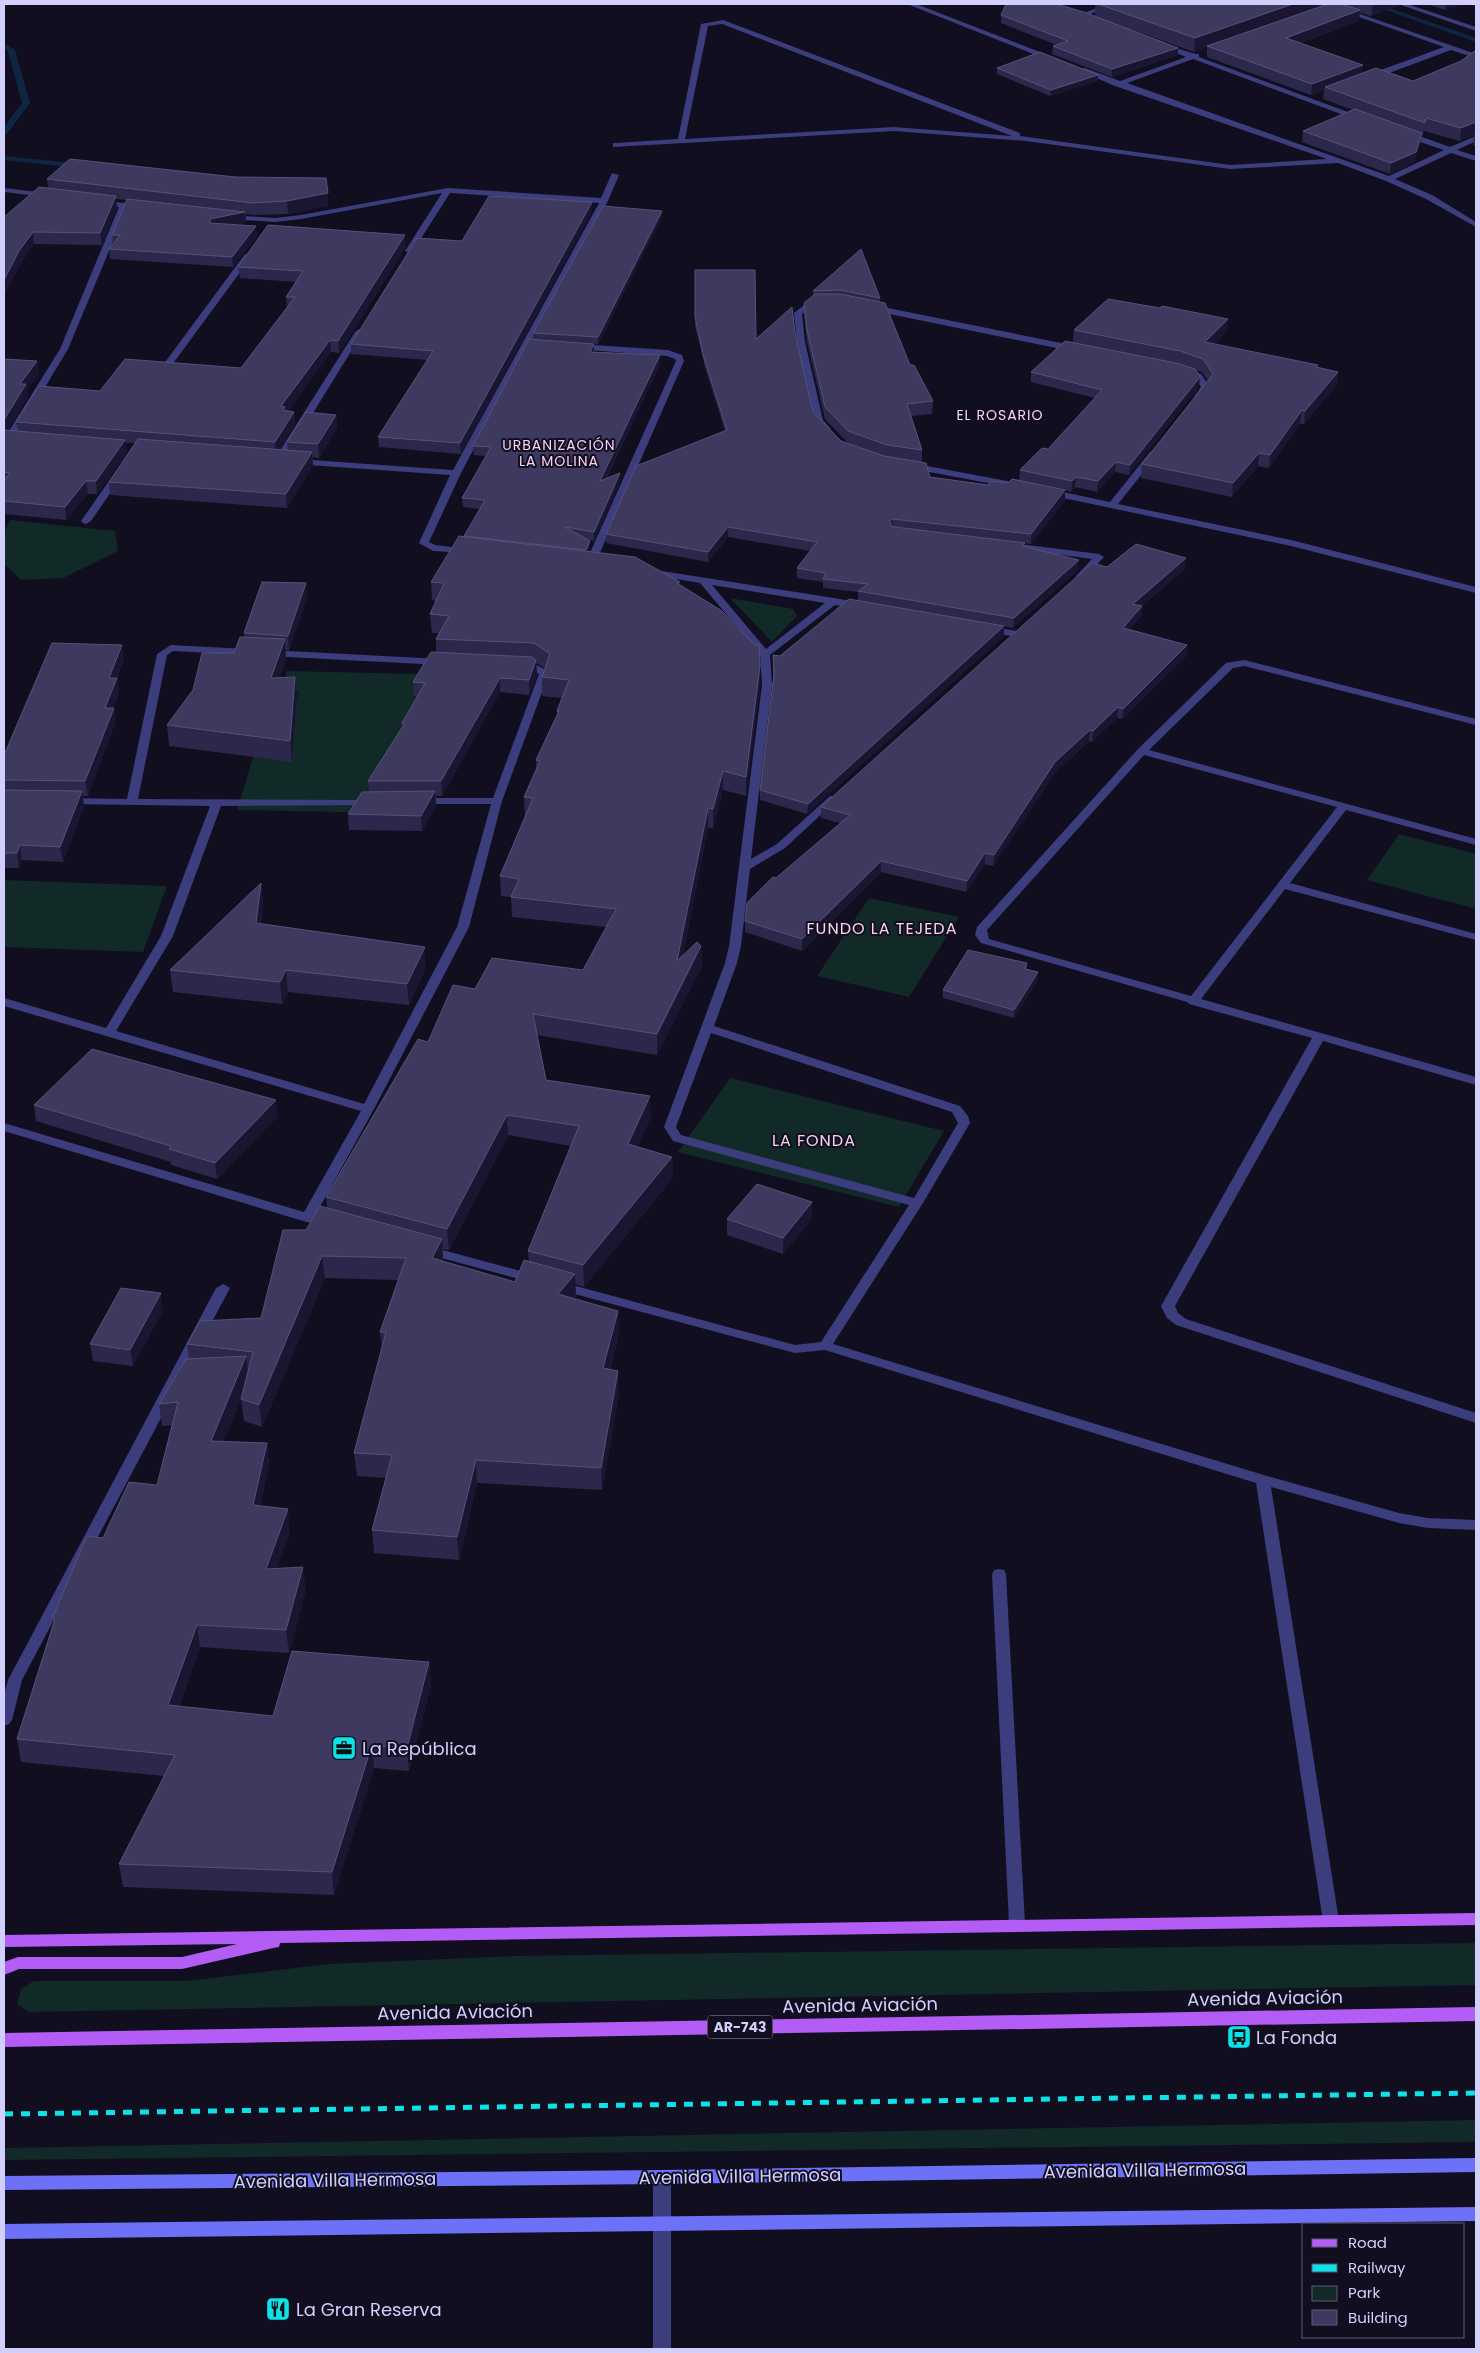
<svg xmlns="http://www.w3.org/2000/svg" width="1480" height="2353" viewBox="0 0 1480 2353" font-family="Poppins,sans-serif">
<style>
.green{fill:#112927}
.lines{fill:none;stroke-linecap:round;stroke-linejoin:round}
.stream{fill:#0f2642;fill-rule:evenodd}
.service{fill:#3c3d7c;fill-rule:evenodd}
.minor{fill:#3c3d7c;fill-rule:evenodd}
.secondary{fill:#6c71f7;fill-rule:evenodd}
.primary{fill:#b35df6;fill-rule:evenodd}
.rail{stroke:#0de2ea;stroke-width:5;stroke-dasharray:9 8;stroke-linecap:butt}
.wall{fill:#2c284c;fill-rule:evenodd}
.shaded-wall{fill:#1a1632}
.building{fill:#3e3a5f;stroke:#555178}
.labels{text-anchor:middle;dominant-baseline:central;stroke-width:4;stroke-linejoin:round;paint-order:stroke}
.far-neighbourhood-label{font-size:14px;letter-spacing:1px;fill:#fcd1ef;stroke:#100e1f}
.shield{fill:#100e1f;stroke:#9795ba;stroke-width:1}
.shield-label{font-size:14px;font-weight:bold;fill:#d1cffc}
.neighbourhood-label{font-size:16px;letter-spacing:1px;fill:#fcd1ef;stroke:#100e1f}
.near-poi-label{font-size:18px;fill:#d1cffc;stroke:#100e1f;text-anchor:start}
.near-street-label{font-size:18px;fill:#d1cffc;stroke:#100e1f}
</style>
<rect width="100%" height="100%" fill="#100e1f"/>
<path class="green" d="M10,520L115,531L118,551L63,578L21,580L4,564V532Z
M730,598L793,609L797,616L772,642Z
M287,671L421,674L387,813L237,810L255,751L281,752L299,692L282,687Z
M1399,834L1476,854V909L1367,880Z
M4,880L167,886L143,952L4,947Z
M869,898L959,917L909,997L817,976Z
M730,1078L944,1131L899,1207L678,1152Z
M1476,1943V1985L29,2012L17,2004L21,1989L34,1981H187L328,1964L514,1956Z
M1476,2120V2142L4,2160V2148Z"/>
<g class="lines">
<path class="stream" d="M1369,4H1378L1476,38V42Z
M4,43L15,50L30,103L7,134H4V127L22,103L8,51L4,48Z
M4,156L81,164L85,166L81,168L4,160Z"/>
<path class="service" d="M999,1569L1004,1570L1006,1574L1025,1924L1023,1928L1017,1930L1011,1928L1009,1924L992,1574L994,1570Z"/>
<path class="minor" d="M907,4H916L1058,59L1051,61Z
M1107,4H1116L1082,17L1076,16Z
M1322,4H1331L1476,54V58L1451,50L1373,79H1367V75L1444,47Z
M1398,4H1407L1476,27V31Z
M723,20L1020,133V136L1230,165L1327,159L1115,86L1078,70L1085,68L1120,81L1186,57L1159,46C1167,42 1189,54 1199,54V57L1364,118L1357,120L1193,59L1127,83L1389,176L1444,150L1402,136V132H1408L1450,147L1476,136V141L1457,150L1476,156V161L1451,153L1395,179L1432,195L1476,222V227L1426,199L1386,181L1338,163L1230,169L1026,141L894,131L613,147V143H616L678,139L701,24ZM722,24L1012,136L894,127L685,139L708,26Z
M612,173L619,175L608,201L531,341H543L547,344L543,347L528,346L461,473L429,542L435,545L468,549V553L433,551L419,543L450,475L294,464V460L297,459L453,470L599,203L450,193L413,251L409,253L405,251L442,193L301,219L275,222L230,219L226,217L227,215L275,218L301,215L448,188L601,198Z
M4,188L46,193L50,195L46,197L4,192Z
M98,200L141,205L145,207L141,209L127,208L68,349L14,439L6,441L4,439L60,349L119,207L98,204Z
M245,254L252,256L169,369H163V365Z
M812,299L822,302L814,305L802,314L805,342L823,420L831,429L827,432L815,421L797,342L794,313Z
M873,305L1076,346L1080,349L1076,352L870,310V306Z
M359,329L363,332L284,460L276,462L274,460L355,332Z
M578,344L668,350L682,355L684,361L595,564L590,567L585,564L676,361L675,359L667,356L575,349L574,347Z
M1184,368L1201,374L1210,387L1201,399L1194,397L1201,387L1195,378L1181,373L1180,371Z
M1153,451L1158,454L1118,504L1291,540L1476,587V593L1291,546L1049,495L1044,492L1049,489L1110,502L1150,452Z
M911,463L1024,484L1029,487L1024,490L908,468L906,466Z
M119,470L124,473L91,521L86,524L83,523L81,521L116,471Z
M1013,543L1099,554L1104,557L1084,578L1081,579L1076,576L1092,559L1010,548L1008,546Z
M649,569L834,598L862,603L867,606L862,609L835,605L770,655L772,685L751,859L777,844L830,796H838L839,798L785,848L750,869L741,946L737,963L714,1026L960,1106L968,1116L970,1123L923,1203L833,1344L1267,1476L1399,1513L1428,1518L1476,1520V1530L1428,1528L1399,1523L1271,1487L1339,1921L1337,1925L1331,1927L1325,1925L1323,1921L1256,1483L825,1350L795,1353L556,1289L554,1286L561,1282L795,1345L821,1342L909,1205L673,1141L664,1127L725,963L729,946L762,685L760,654L700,583L646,574L644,572ZM712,585L825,603L766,649ZM711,1033L952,1112L958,1123L914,1198L681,1135L676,1127Z
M987,626L1017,631L1022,634L1017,637L983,631L982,629Z
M171,645L441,659L446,662L441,665L173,651L167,655L138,799L375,800L376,802L371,805L221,806L173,936L116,1031L364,1104L457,927L491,804H419L414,801L419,798H493L539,674C532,669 521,671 516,666C526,659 541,665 549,673L502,801L469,927L374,1109L315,1216L333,1221L335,1224L333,1227L329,1228L303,1221L4,1131V1123L304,1212L361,1111L4,1006V998L106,1028L161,936L210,806L66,804L61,801L66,798L127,799L157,654Z
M1244,660L1476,719V725L1244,666L1233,668L1149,750L1476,839V845L1346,810L1290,883L1476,934V940L1285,889L1201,999L1476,1077V1085L1323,1041L1175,1306L1178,1313L1186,1319L1476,1413V1423L1176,1325L1167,1318L1161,1306L1312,1038L1189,1004L1187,1002L981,943L975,935L977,927L1138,749L1226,663ZM1144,755L1337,807L1191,996L989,939L987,930Z
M428,1246L539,1276L540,1279L534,1283L423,1253L422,1250Z
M223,1284L230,1288L22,1680L12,1720L9,1724L4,1726V1694L8,1680L216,1288Z
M662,2170L668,2172L671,2177V2349H653V2177L656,2172Z"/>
<path class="secondary" d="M1476,2158V2172L662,2184L4,2190V2176L662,2170Z
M1476,2207V2221L4,2239V2224Z"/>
<path class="primary" d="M1476,1913V1925L280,1943L279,1947L273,1948L182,1969H19L4,1975V1962L18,1957H182L237,1944L4,1947V1935Z
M1476,2007V2021L4,2047V2033Z"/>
<path class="rail" d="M4,2114L1476,2093"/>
</g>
<path class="wall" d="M1095,4H1324V5L1328,4H1399L1398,6L1371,16L1360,13L1359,21L1300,43L1362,73L1413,81L1461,61L1476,50V146L1473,145L1474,135L1460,141L1424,131L1423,135H1421L1420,143L1414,162L1390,174L1302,142L1303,131L1353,110L1323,99L1324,90L1311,95L1207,57V47L1194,52L1105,20L1178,48V55L1112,77L1052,54L1053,46L1057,45L1001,23V15L1095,17Z
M1426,4H1463L1445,10Z
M997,68L1098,75V81L1050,96L997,74Z
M70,159L328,206L288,214L254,215L246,214V222L234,225L257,236L233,267L110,259L109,249L113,244L112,235L127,200L116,199L117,208L102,245L34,244L21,263L4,295V217L48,188L47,179Z
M592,202V212L461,454L379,447L378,437L427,360L351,354V344L462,241Z
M662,217L598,344L533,339V333Z
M406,247L339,353L331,352L288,411L294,412L295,424L279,450L288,451L287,442L336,415L337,428L319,458L313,457V466L287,508L110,495L109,482L135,443H125L127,453L97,494H88L66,520L4,514V359L37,361L39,373L27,390L28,397L8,430L18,431L16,422L100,391L241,368L287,307L286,297L296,282L240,278L238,267Z
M861,249L880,298V302L910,365L933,401L932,414L911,416L922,450V463L930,477L988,485L1008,483L1019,481L1020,470L1048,449L1095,398L1031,382V372L1073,342L1074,330L1226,332L1215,344L1338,372L1337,385L1304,424H1300L1269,468L1258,466L1232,497L1141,478L1142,464L1208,381L1202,372L1195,370L1199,387L1129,475L1115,472L1097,492L1075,487L1071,492L1065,490V500L1031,544L1025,543L1024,546L1078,570L1013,628L1004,626V636L807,814L760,800V790L773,679V655L780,656L858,601V592L823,588V582L797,578V568L810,551L728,537L708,562L606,543V534L725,431L705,367L695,326V270L756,339L795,333L813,412L841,441L885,457L848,443L825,419L807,342L804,315V303L813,296V291Z
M594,352L660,355V364L606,479L620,473V482L594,541L589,540L590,550L589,552L680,584L760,685L746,796L723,790L713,828H708L683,956L701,946L702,966L657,1055L537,1035L546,1080L651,1117L637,1147L672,1157L673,1178L584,1287L575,1284L576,1296L574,1299L618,1311L619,1334L610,1369L619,1394L602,1490L477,1483L459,1560L374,1553L372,1530L386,1478L357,1476L354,1453L382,1349L380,1332L398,1280L325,1278L262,1427L244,1421L241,1399L242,1396L223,1442L267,1443L269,1465L260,1506L290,1531L277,1568L306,1589L289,1653L200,1647L179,1707L273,1716L429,1662L431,1685L409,1771L374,1768L334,1895L123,1887L119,1864L164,1776L21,1762L17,1739L53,1625L52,1619L103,1538L157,1485L172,1425L162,1426L159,1404L189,1359L187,1344L261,1318L306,1230L327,1208L326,1197L428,1042L475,989L583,970L606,927L512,917L511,897L501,896L500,876L525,817L524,797L536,769V760L557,716V711L562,698L542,696V677L545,668L536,663L537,675L529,695L500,692L442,796H436V806L422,831L349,830L348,814L369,792L368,781L402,728V723L417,697L414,696L413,682L436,652V639L439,633H432L430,614L436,601L432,600L431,582L464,537L480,509L463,507L462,498L486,456L474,455L473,446ZM508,1135L571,1146L528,1251L529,1262L515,1282L443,1261V1249L449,1250Z
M1107,567L1185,569L1142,606L1141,617L1130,629L1187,645L1186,656L1122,719L1117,718L1092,742L1089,741L1055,773L993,866L985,864L966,892L881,872L802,951L745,932V921L776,878L840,823L821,818V807Z
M307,598L289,650H286V659L280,677L297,697L292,762L169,746L167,725L234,653L244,637V633Z
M124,659L117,678L119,692L113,708H114L115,723L88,796H83L84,806L63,862L22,860L19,868H4V755Z
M261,883L263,905L261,924L426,968L409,1005L288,992L282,1004L173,992L170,970Z
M1027,963V969L1038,980L1014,1018L943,998V990Z
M34,1105L278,1116L217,1179L171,1165V1162L36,1121Z
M812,1202V1219L783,1254L727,1235V1219Z
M163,1310L133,1366L93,1361L90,1344Z"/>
<path class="shaded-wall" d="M1293,4H1324V6L1207,46V47L1194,52L1195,38Z
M1373,4H1399L1398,6L1371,16Z
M1446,4H1463L1445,10Z
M1360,10L1359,21L1285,48L1286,38Z
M1178,48V55L1112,77V69Z
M1363,65L1362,76L1325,87L1324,90L1311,95L1312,84Z
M1098,75V81L1050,96L1051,90Z
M1476,122V132H1475L1474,135L1460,141L1461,128Z
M1422,133L1420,143L1414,162L1390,174L1391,163Z
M328,193V206L288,214L287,201Z
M116,196L117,208L102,245L100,233Z
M592,202V212L461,454L460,443Z
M662,211V217L598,344V337Z
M245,212L246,222L211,229L210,219Z
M256,226L257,236L233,267L232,257Z
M33,232L34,244L21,263L4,295V280L19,251Z
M405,235L406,247L339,353L338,341Z
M1228,319L1226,332L1204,355L1205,342Z
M330,340L331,352L286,414V419L281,406Z
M594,344V353L590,352Z
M660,355V364L600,490V481Z
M37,361L39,373L27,390L28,397L6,433L4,434V420L20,384Z
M1338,372L1337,385L1304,424L1305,411Z
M1200,377L1199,387L1129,475L1130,465Z
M1302,410L1300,424L1269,468L1270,455Z
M294,412L295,424L276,454L275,442Z
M336,415L337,428L319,458L318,444Z
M125,440L127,453L97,494L96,481Z
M312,452L313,466L287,508L286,494Z
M1259,453L1258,466L1232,497L1233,483Z
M1116,462L1115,472L1097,492L1098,481Z
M620,473V482L594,541V532Z
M1076,477L1075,487L1071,492L1072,481Z
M86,481L88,494L66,520L65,507Z
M1065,490V500L1031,544V534Z
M892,519V528L890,530V520Z
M728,527V537L708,562V552Z
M590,541V550L586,559V550Z
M1186,558L1185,569L1142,606L1141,617L1122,638L1123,628L1133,604Z
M1079,560L1078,570L1013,628L1014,618Z
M306,583L307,598L289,650L288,636Z
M1004,626V636L807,814L808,804Z
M285,639L286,659L273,698L271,678Z
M122,645L124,659L111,691L117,678L119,692L107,722L105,708L109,678Z
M1187,645L1186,656L1122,719L1123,709Z
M536,660L537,675L529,695V680Z
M760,666V685L746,796V777Z
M295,677L297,697L292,762L290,741Z
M500,678V692L442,796L441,781Z
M1118,707L1117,718L1092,742L1093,731Z
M114,708L115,723L88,796L85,781Z
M1090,730L1089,741L1055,773L993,866L994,855L1055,762Z
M723,771V790L713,828V809Z
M82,791L84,806L63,862L60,847Z
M435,791L436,806L422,831L421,816Z
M708,808V828L678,982L677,961Z
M20,845L22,860L19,868L17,853Z
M985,853V864L966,892L967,881Z
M881,861V872L802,951V939Z
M261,883L263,905L258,945L256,923Z
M701,946L702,966L657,1055V1034Z
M425,947L426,968L409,1005L407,984Z
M286,970L288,992L282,1004L280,982Z
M1038,972V980L1014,1018V1010Z
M650,1096L651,1117L629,1165L628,1144Z
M276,1100L278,1116L217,1179L215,1163Z
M507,1115L508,1135L449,1250L447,1229Z
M672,1157L673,1178L584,1287L583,1265Z
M812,1202V1219L783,1254V1238Z
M442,1239L443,1261L433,1280L432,1258Z
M322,1256L325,1278L262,1427L259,1405Z
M575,1274L576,1296L559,1316L558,1294Z
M161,1293L163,1310L133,1366L130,1350Z
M618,1311L619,1334L604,1390L603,1368Z
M246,1356L249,1379L214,1464L211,1441Z
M618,1371L619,1394L602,1490L601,1468Z
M267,1443L269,1465L255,1528L253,1505Z
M476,1460L477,1483L459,1560L457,1537Z
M288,1509L290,1531L269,1592L266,1569Z
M303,1567L306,1589L289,1653L286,1630Z
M197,1625L200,1647L171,1728L168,1705Z
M429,1662L431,1685L409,1771L407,1748Z
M372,1745L374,1768L334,1895L332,1872Z"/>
<path class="building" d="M1006,4H1056L1084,12L1178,48L1112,69L1053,46L1068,41L1001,15Z
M1098,4H1293L1195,38Z
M1328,4H1341L1360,10L1286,38L1363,65L1312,84L1207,46Z
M1476,50V122L1461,128L1426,118L1425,123L1325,87L1376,68L1413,81L1461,61Z
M1040,52L1098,75L1051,90L997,68Z
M1355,109L1422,133L1416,152L1391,163L1303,131Z
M70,159L235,177L326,178L328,193L287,201L253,203L47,179Z
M39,187L116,196L100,233L33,232L19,251L4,280V217Z
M489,196L592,202L460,443L378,437L433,351L351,344L417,238L462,241Z
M127,199L245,212L210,219V223L256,226L232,257L109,249L120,235H112Z
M603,206L662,211L598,337L533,333Z
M268,225L405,235L338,341L330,340L281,406L285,407L283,410L294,412L275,442L16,422L39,386L100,391L125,359L241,368L295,297H286L303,271L238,267Z
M861,249L880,298L840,290L813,291Z
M695,270H755L756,339L792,307L795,333L813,412L841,441L884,456L926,463L930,477L988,485L991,481L1008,483L1012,479L1065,490L1031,534L892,519L890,520L891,526L895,527L1025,543L1022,546L1079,560L1014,618L858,591L868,584L823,579L826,573L797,568L817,542L728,527L708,552L606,534L636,466L727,430L704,358L695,317Z
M815,294H840L885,303L910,365H914L933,401L907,404L922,450L887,445L848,431L825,407L807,330L804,303Z
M1108,299L1160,308L1162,306L1228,319L1205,342L1318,365L1316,367L1338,372L1305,411L1302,410L1270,455L1259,453L1233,483L1142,464L1213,374L1203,359L1180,351L1074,330Z
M529,339L594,344L590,352L660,355L600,481L620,473L594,532L565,527L590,541L586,550L464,536L485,500L462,498L491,447L473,446Z
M1065,341L1176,363L1195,369L1200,377L1130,465L1116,462L1098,481L1076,477L1072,481L1020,470L1042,448L1048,449L1102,390L1031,372Z
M4,359L37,361L20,384H26L4,420Z
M306,412L336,415L318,444L287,442Z
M4,430L125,440L96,481H86L65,507L4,501V481L10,473L4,472Z
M138,439L312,452L286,494L109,482Z
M459,536L635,557L680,582L677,583L722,611L755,645H759L760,666L746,777L723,771L713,809L708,808L677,961L697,942L701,946L657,1034L533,1014L546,1080L650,1096L628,1144L672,1157L583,1265L528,1251L579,1126L507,1115L447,1229L326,1197L418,1039L428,1042L453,985L475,989L492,958L583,970L616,909L511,897L519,879L500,876L533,798L524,797L540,761L536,760L559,711H557L569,680L542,677L550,654L534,643L436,639L449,616L430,614L444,583L431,582Z
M1136,544L1186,558L1133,604L1142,606L1123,628L1187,645L1123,709L1118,707L1093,731L1090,730L1055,762L994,855L985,853L967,881L881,861L802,939L745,921L747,903L773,877L776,878L850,815L821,807L1092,563L1107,567Z
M262,582L306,583L288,636L244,633Z
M849,599L1004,626L808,804L760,790L774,675L773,655L780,656Z
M240,637L285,639L271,678L295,677L290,741L167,725L193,690L202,653H234Z
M52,643L122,645L109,678H117L105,708H114L85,781L4,780V755Z
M431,652L532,657L536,660L529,680L500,678L441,781H368L405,723H402L425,683L413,682Z
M4,790L82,791L60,847L20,845L17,853H4Z
M435,791L421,816L348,814L362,792Z
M261,883L256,923L425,947L407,984L286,970L280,982L170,970Z
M968,950L1027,963L1025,969L1038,972L1014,1010L943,990Z
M92,1049L276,1100L215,1163L169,1149L171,1146L34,1105Z
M757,1184L812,1202L783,1238L727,1219Z
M320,1206L442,1239L432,1258L515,1282L524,1260L575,1274L558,1294L618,1311L603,1368L618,1371L601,1468L476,1460L457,1537L372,1530L392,1455L354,1453L386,1332H380L406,1258L322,1256L259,1405L241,1399L253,1352L187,1344L200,1321L261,1318L283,1230H306Z
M121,1288L161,1293L130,1350L90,1344Z
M246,1356L211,1441L267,1443L253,1505L288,1509L266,1569L303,1567L286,1630L197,1625L168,1705L273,1716L292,1651L429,1662L407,1748L372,1745L332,1872L119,1864L175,1755L17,1739L55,1619H52L87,1536L103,1538L129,1482L157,1485L178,1402L159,1404L186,1359Z"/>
<defs>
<symbol id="office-square" viewBox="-11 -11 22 22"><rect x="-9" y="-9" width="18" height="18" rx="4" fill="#0de2ea" stroke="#100e1f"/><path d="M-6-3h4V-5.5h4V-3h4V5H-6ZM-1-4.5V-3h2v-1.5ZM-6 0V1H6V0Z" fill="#111"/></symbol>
<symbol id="bus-square" viewBox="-11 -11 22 22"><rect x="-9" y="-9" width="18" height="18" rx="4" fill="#0de2ea" stroke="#100e1f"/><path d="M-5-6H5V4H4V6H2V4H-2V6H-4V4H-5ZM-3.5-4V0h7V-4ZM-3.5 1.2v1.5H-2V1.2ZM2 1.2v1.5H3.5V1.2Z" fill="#111"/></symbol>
<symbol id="restaurant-square" viewBox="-11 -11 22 22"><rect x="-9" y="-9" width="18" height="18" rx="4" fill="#0de2ea" stroke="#100e1f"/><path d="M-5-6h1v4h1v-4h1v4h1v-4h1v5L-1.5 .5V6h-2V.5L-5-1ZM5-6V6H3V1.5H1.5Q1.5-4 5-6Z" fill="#111"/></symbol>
</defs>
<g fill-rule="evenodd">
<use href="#office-square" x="330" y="1734" width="28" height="28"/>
<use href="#bus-square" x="1225" y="2023" width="28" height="28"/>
<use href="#restaurant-square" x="264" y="2295" width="28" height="28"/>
</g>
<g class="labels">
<g class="far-neighbourhood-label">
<text x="1000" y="415">EL ROSARIO</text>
<text x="559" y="445">URBANIZACIÓN<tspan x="559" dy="16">LA MOLINA</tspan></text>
</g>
<rect class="shield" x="707.5" y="2015.5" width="65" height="23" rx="4"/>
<g class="shield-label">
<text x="740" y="2027">AR-743</text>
</g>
<g class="neighbourhood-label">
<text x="882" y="928">FUNDO LA TEJEDA</text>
<text x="814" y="1140">LA FONDA</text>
</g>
<g class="near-poi-label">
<text x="362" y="1748">La República</text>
<text x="1256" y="2037">La Fonda</text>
<text x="296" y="2309">La Gran Reserva</text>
</g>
<g class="near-street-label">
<text transform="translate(1265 1998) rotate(-1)">Avenida Aviación</text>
<text transform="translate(860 2005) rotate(-1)">Avenida Aviación</text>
<text transform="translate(455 2012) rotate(-1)">Avenida Aviación</text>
<text transform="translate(1145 2170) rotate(-1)">Avenida Villa Hermosa</text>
<text transform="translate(740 2176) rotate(-1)">Avenida Villa Hermosa</text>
<text transform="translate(335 2180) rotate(-1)">Avenida Villa Hermosa</text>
</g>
</g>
<rect width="1480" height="2353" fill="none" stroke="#d1cffc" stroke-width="10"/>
<rect x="1302" y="2223" width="162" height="115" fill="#100e1f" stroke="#5d5b77"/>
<rect x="1312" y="2239" width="25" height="8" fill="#b35df6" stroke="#5d5b77"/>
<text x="1348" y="2248" font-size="15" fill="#d1cffc">Road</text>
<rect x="1312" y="2264" width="25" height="8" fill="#0de2ea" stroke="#5d5b77"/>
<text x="1348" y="2273" font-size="15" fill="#d1cffc">Railway</text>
<rect x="1312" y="2286" width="25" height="15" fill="#112927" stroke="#5d5b77"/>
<text x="1348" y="2298" font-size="15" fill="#d1cffc">Park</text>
<rect x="1312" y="2310" width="25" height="15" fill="#3e3a5f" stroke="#5d5b77"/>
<text x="1348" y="2323" font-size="15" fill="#d1cffc">Building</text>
</svg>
